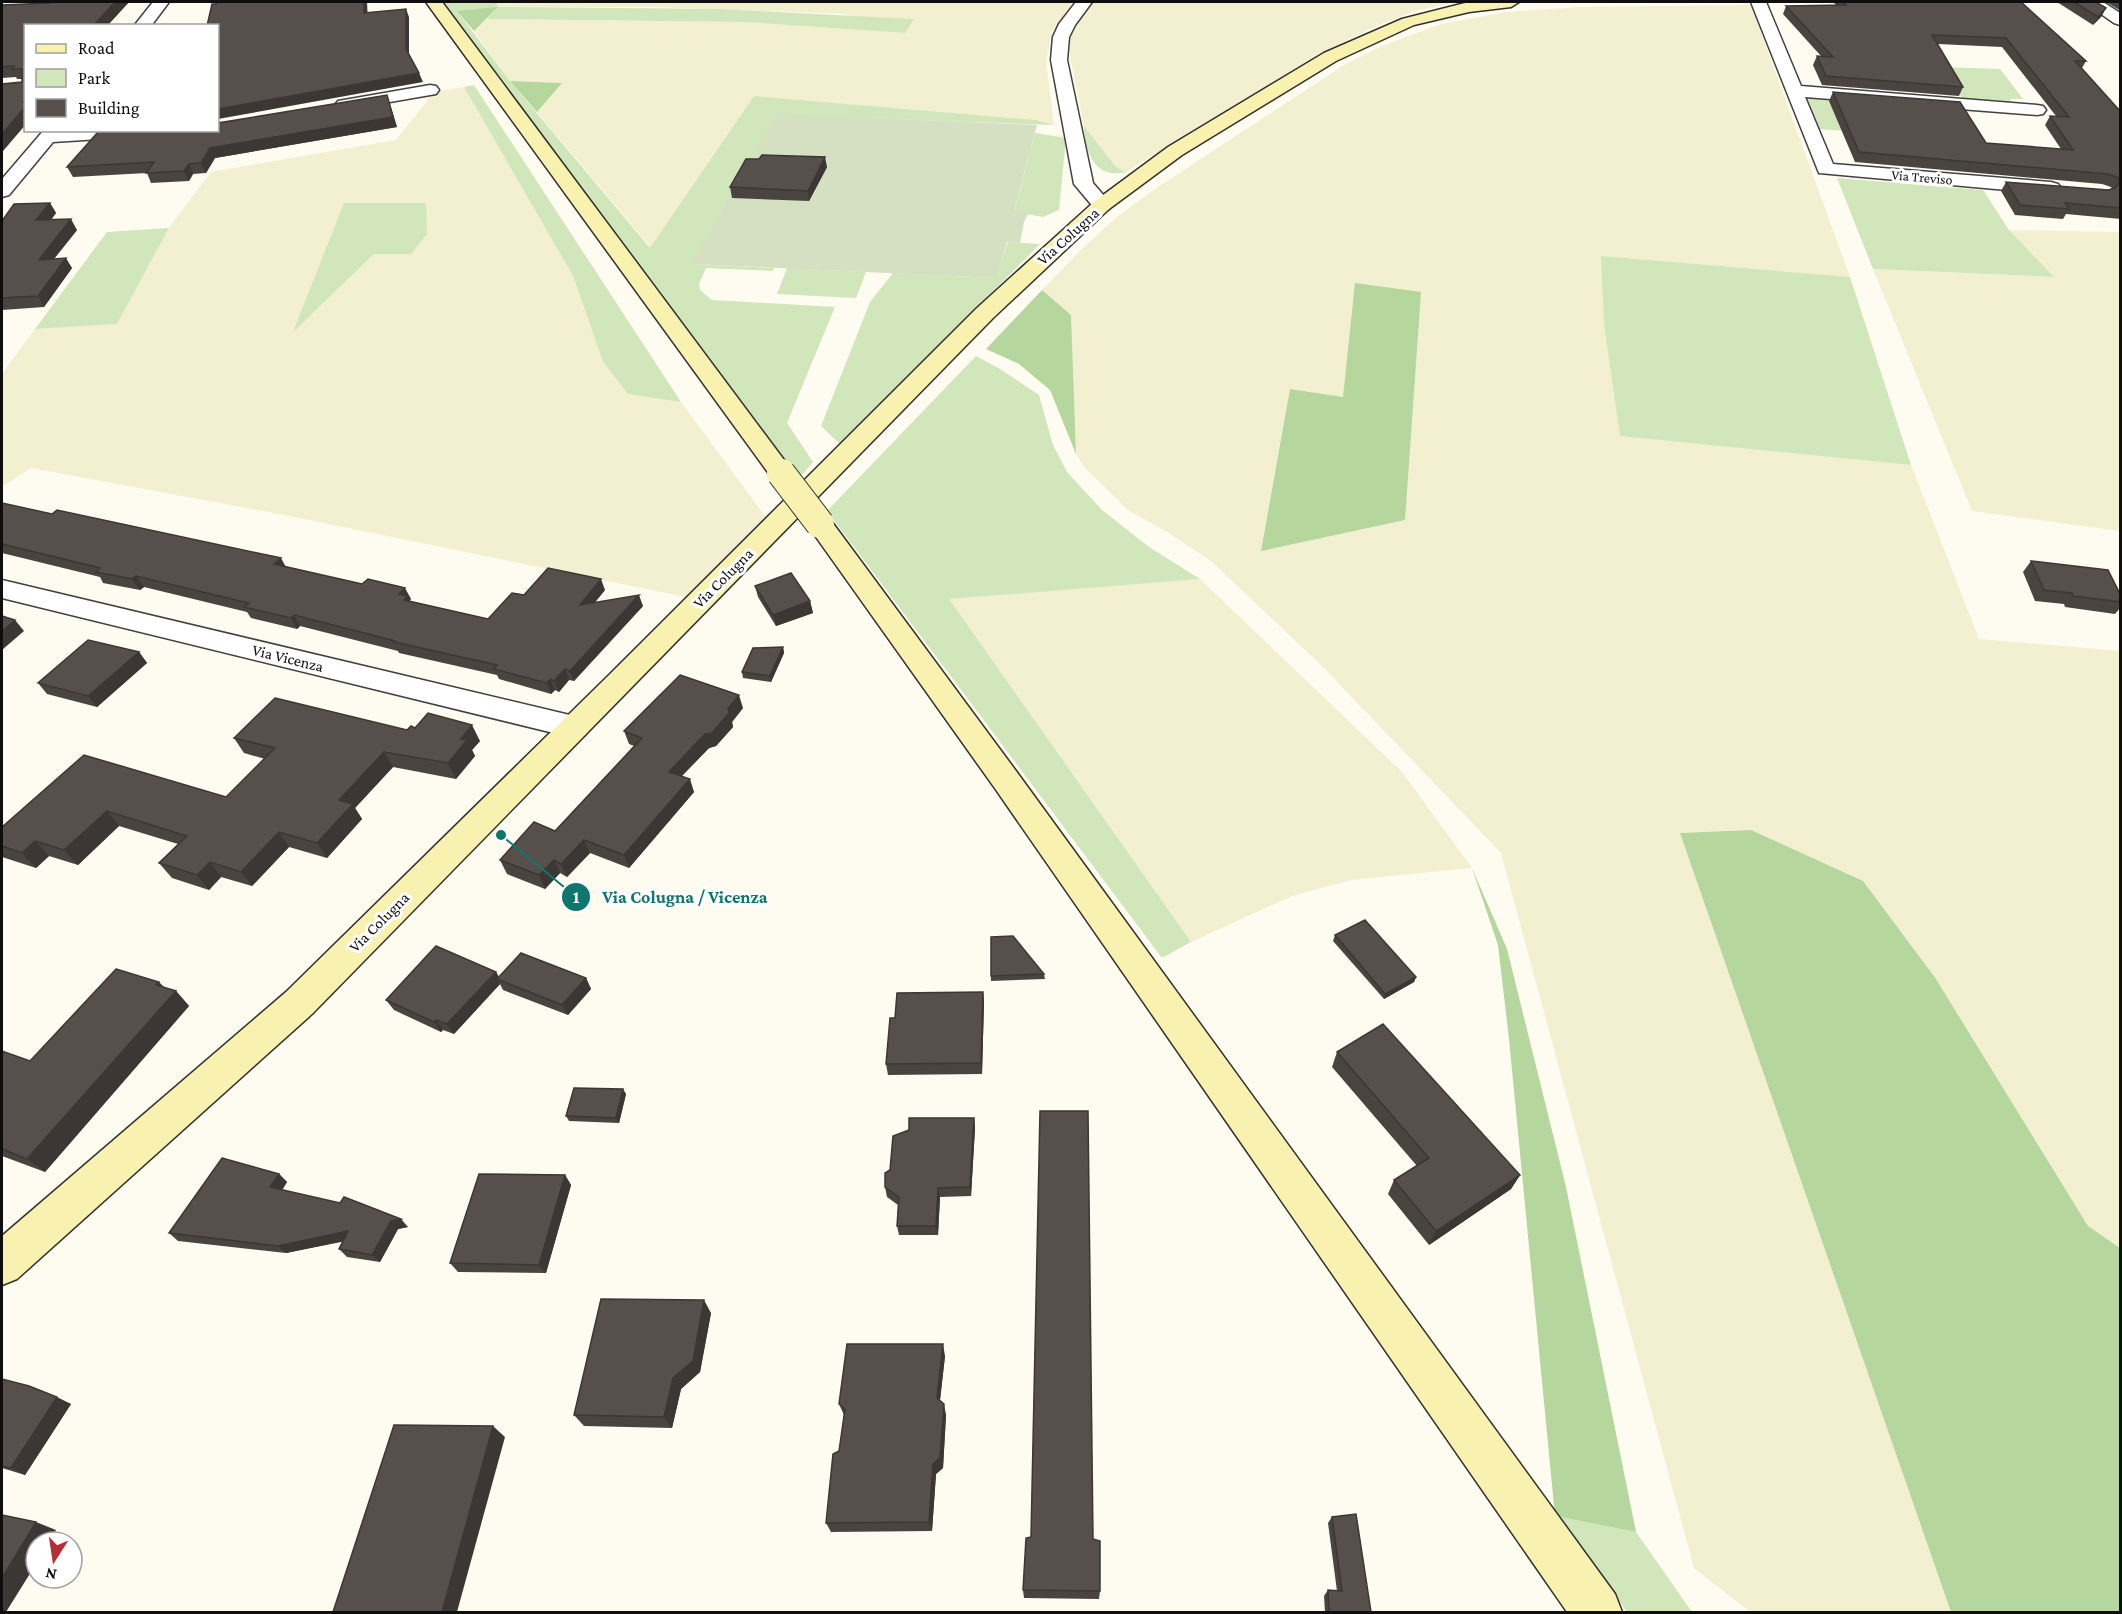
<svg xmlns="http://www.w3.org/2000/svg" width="2122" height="1614" viewBox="0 0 2122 1614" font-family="'Crimson Pro',serif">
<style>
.farmland{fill:#f2f0d1;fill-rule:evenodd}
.green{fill:#d1e6bb}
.forest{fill:#b5d69c}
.cemetery{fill:#d5dfc2}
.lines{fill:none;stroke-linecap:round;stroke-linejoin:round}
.street-casing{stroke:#414141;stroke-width:3}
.secondary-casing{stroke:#303030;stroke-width:3}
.street{fill:#fff;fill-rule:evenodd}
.secondary{fill:#f9f1af;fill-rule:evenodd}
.secondary-bridge-casing{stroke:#303030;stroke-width:30;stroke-linecap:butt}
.secondary-bridge{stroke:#f9f1af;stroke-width:28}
.wall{fill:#4a4440}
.shaded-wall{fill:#3c3734}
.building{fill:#564f4b;stroke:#3c3734;stroke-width:1.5}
.labels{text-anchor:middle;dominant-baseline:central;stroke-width:6;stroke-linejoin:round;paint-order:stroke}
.far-street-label{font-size:14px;fill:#0e0e0e;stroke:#fff}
.street-label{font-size:16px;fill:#0e0e0e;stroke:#fff}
.leader{fill:none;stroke:#0f766e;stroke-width:2}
.callout-dot{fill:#0f766e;stroke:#fff;stroke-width:2}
.mark-label{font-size:18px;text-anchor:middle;font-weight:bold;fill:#fff}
.callout-label{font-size:18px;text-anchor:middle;font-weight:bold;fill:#0f766e;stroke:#fff;stroke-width:6;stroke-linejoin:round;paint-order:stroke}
</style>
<rect width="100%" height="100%" fill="#fefbf0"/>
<path class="farmland" d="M496,2H1073L1052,32L1046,61L1054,125L1036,120L754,96L651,248L537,112L561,83L510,81L474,31L487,19L745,22L905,33L845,14L655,7H498Z
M1094,2H1457L1415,11L1381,24L1318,54L1126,172L1116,167L1084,126L1069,50L1070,38L1086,10Z
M1751,5L1850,277L1601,256L1620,436L1911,465L1979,639L2120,651V1248L2088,1226L1936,979L1751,830L1680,833L1951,1612H1750L1694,1568L1501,853L1322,666L1211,561L1167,532L1128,510L1084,467L1076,454L1071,315L1042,290L1083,248L1118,216L1158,187L1344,65L1382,46L1441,24L1506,12L1582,7ZM1290,389L1343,397L1405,520L1261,550Z
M464,87L573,276L603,362L628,394L681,402L765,516L686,597L284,515L31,468L2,487V374L35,329L117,324L169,228L211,172L396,140L434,92ZM425,203L411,254H374L295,330Z
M2009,230L2120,232V531L1972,511L1873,269L2053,277Z
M1200,579L1402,772L1472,868L1351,880L1292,896L1191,942L948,598Z"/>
<path class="green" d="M442,2H496L498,7L720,9L914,19L905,33L745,22L487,19L497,8L457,11L510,81L650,248L754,96L1036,120L1054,125L777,115L693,264L774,268L773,271L706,268L699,284L700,290L712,300L835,307L787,423L813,462L797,481Z
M1942,67L2000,69L2023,99H2010L2012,103L1963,99Z
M474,85L681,402L628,394L603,362L573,276L464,87Z
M1805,96L1878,101L1896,135L1819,129Z
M1084,126L1116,167L1126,172C1094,180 1085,151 1084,126Z
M1035,133L1066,138L1059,210L1043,217L1014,212Z
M1837,178L1983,190L2009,230L2054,277L1873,269Z
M344,203H426L427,234L411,254H374L293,332Z
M169,228L117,324L35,329L107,232Z
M1008,242L1040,244L841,445L821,426L870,302L893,273L995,278Z
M1601,256L1850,277L1911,465L1620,436L1604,324Z
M787,268L866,272L856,298L777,294Z
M976,356L1000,369L1039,395L1053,445L1067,472L1102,510L1149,547L1200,579L949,599L1191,942L1162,958L827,511Z
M1555,1516L1636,1532L1692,1612H1627Z"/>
<path class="forest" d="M498,7L474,31L457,11Z
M510,81L562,83L537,112Z
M1355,283L1421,292L1405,520L1261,551L1290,389L1343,397Z
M1042,290L1071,315L1076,454L1050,390L1019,364L986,349Z
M1751,830L1863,881L1936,979L2088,1226L2120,1248V1612H1951L1680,833Z
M1472,868L1507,949L1566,1187L1636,1532L1555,1516L1509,1039L1498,945Z"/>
<path class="cemetery" d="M777,114L1037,125L1014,211L1029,212L1024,222L1020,243L1007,242L996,278L692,264Z"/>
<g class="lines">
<defs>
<path id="street" d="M153,2H169L151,26H134Z
M1076,2H1092L1075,25L1069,37L1067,60L1093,183L1112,205L1109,209H1095L1074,184L1051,60L1053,37L1059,24Z
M1751,2H1766L1801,86L2037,105L2043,106L2046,110L2043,114L2037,115L1805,97L1833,164L2051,182L2058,184L2061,188L2058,192L2051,194L1819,173Z
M2086,2H2103L2120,13V25L2114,23L2088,5Z
M430,85L436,86L439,90L436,94L344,110L338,109L335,105L338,101L344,100Z
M44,130H172L163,135L53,142L9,195L2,197V179Z
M2,580L574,716L585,719L590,727L585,735L574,738L2,598Z"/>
<path id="secondary" d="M426,2H442L790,468L794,473L790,478L781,481L772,478Z
M1469,2H1519L1511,7L1469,12L1414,25L1336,61L1182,155L1109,209L993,318L312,1014L17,1279L2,1285V1236L286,992L608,676L977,308L1095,201L1168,147L1324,53L1402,19Z
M820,516L829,518L1016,771L1615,1594L1622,1612H1567L994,787L811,530L807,524L811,518Z"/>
</defs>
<use href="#street" class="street-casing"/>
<use href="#secondary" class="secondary-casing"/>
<use href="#street" class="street"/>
<use href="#secondary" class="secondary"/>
<defs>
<path id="secondary-bridge" d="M781,473L820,524"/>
</defs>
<use href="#secondary-bridge" class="secondary-bridge-casing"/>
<use href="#secondary-bridge" class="secondary-bridge"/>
</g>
<path class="wall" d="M51,2H129L107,26H26V124L2,152L22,82V79H17L16,77L2,78V5L50,3Z
M1833,2H2021L2086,61L2082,68L2121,112V219L2066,214L2063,219L2015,215L2001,191L2006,182L2108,190L2112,189L2111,187L2102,184L1855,162L1829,101L1833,92L1986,143L2061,149L2045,125L2050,116H2056L2002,47L1938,44L1963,87L1959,96L1822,85L1813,65L1817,56H1821L1783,14L1786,6L1836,5Z
M2057,2H2096L2106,8L2101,17L2093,25Z
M2106,2H2121V11Z
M387,95L397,127L215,158L206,173L193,174L189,181L151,183L147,173L73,177L67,167L218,130Z
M827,167L809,201L732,198L730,187Z
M50,203L56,213L51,220L77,230L54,259L72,268L44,307L2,310V221Z
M2,503L286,567L411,599L410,600V601L488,619L524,595L605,590L595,602L643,606L574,681L569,680L559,692L555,690L551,694L499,679L497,675L399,653L398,651L300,626L297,629L251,618L247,612L144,587L140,590L103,583L100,577L2,553Z
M2031,561L2121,596V607L2115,614L2065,607L2064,604L2035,601L2023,572Z
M755,586L810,601L813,613L776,626L758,597Z
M783,647L784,653L771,682L743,678L742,672Z
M139,652L147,663L97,707L47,694L38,683Z
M743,708L732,722L733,727L716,746L709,748L682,776L694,792L629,868L590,853L567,877L560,873L545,889L507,874L500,860L555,831L634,746L629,744L624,731Z
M407,730L480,741L472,750L475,756L456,779L393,767L355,808L362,819L327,858L289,847L252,886L221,877L209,890L172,878L159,863L178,844L119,826L78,865L49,856L36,868L2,857V827L84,755L226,797L265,759L244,753L234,738Z
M1335,935L1416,977L1414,982L1384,999L1333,941Z
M496,972L499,977L586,978L591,989L568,1015L503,990L500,984L454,1034L443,1030L441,1032L394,1010L386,1000Z
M1044,974L1045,979L991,981V976Z
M164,988L176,991L189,1006L45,1172L2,1156V1051L30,1061Z
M983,992L984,1002L982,1074L888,1075L886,1064L895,1018Z
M1337,1052L1520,1175L1511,1189L1429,1245L1388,1194L1394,1180L1417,1166L1332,1067Z
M626,1094L619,1123L569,1121L566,1116Z
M974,1118L975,1128L971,1196L940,1197L938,1235H899L897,1226L898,1205L887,1197L885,1187Z
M279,1174L287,1182L282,1190L408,1227L398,1229L380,1262L347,1257L339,1249L343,1241L286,1253L178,1241L169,1233Z
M565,1175L571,1185L546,1273L458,1272L450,1263Z
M711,1313L700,1372L681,1389L672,1428L584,1426L574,1415Z
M945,1356L940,1400L946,1415L943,1468L936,1474L932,1531L831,1532L826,1523L839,1451L844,1415L839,1404Z
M2,1379L71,1404L25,1475L2,1468Z
M1332,1517L1371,1612H1325L1324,1596L1328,1590L1337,1591L1328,1523Z
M1093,1539L1100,1591L1099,1599L1024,1598L1023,1590Z"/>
<path class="shaded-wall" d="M115,2H129L107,26H93Z
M364,2H367L368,22L364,13Z
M2106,8L2101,17L2093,25L2098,17Z
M406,9L409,17V58L406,49Z
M419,73L423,82L218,119V109Z
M387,95L397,127L215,158L206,173L201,163L210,148Z
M26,106V124L2,152V134Z
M825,157L827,167L809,201L808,191Z
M189,164L193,174L189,181L184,171Z
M50,203L56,213L42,230L36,220Z
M71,219L77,230L45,270L39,260Z
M66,258L72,268L44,307L38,296Z
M281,558L287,569L274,564Z
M136,576L144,587L140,590L132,579Z
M601,579L605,590L584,616L580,605Z
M405,588L411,599L410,600L413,607L409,611L399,594Z
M639,595L643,606L574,681L570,671Z
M810,601L813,613L776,626L773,615Z
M294,615L300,626L297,629L291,618Z
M15,620L24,631L2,650V631Z
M783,647L784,653L771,682L770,676Z
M139,652L147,663L97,707L88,696Z
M565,669L569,680L559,692L554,681Z
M550,679L555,690L551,694L547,683Z
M739,695L743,708L732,722L733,727L716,746L709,748L673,785L669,772Z
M472,725L480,741L472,750L475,756L456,779L448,763L461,739Z
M384,752L393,767L355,808L362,819L327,858L317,843L339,800Z
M690,779L694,792L629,868L624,855Z
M107,811L119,826L78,865L64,850Z
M279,832L289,847L252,886L241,872Z
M584,840L590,853L567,877L561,864Z
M35,841L49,856L36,868L22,853Z
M554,860L560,873L545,889L539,875Z
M210,862L221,877L209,890L197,875Z
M496,972L501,981L497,979L500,984L454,1034L447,1024Z
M1416,977L1414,982L1384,999L1385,994Z
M586,978L591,989L568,1015L562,1005Z
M159,982L172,995L176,991L189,1006L45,1172L27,1159Z
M983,992L984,1002L982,1074L981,1063Z
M436,1020L443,1030L441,1032L434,1022Z
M623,1089L626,1094L619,1123L616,1118Z
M974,1118L975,1128L971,1196L970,1187Z
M279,1174L287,1182L279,1195L270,1187Z
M565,1175L571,1185L546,1273L539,1265Z
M1520,1175L1511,1189L1429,1245L1436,1231Z
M938,1188L940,1197L938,1235L936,1226Z
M401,1219L408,1227L398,1229L380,1262L372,1255L391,1221Z
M348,1231L356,1239L286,1253L278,1246Z
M704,1300L711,1313L700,1372L681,1389L672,1428L664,1417L673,1378Z
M943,1344L945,1356L939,1409L937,1398Z
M57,1397L71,1404L25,1475L11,1468Z
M944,1404L946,1415L943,1468L936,1474L932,1531L929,1522L933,1464Z
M493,1426L505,1437L457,1612H442Z
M36,1522L56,1530L49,1542H36V1564L6,1612H2V1578Z"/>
<path class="building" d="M51,2H115L93,26H26V99L23,102H26V106L2,134V84L22,82V69H12L14,66L2,67V5L50,3Z
M216,2H364V13L406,9V49L419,73L218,109V26H207L212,4H216Z
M1843,2H2021L2086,61H2075L2121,112V208L2065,203L2069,209L2020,205L2006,182L2108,190L2115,188L2120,182L2117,177L2108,174L1859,152L1833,92L1960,102L1986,143L2073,150L2050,116L2069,117L2006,38L1932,35L1963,87L1826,76L1817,56L1833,57L1786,6L1846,5Z
M2074,2H2096L2106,8L2098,17Z
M387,95L393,117L210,148L201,163L189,164L184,171L146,173L154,162L67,167L99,131L113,130H218V123Z
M762,155L825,157L808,191L730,187L746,159H759Z
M50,203L36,220L71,219L39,260L66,258L38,296L2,298V221L14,204Z
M2,503L52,514L57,510L281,558L274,564L362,584L368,579L405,588L399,594L408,596L404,600L488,619L512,593L524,595L548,568L601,579L580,605L639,595L570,671L565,669L554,681L550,679L547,683L494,669L497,665L394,642L395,641L294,615L291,618L244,607L249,603L136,576L132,579L96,572L100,568L2,544Z
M2031,561L2108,570L2121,596V602L2073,596L2072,593L2044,590Z
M791,573L810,601L773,615L755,586Z
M2,616L15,620L2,631Z
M88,640L139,652L88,696L38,683Z
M783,647L770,676L742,672L753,648Z
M680,675L739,695L728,709L729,713L712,733L705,734L669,772L690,779L624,855L584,840L561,864L554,860L539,875L500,860L534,822L555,831L642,738L624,731Z
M275,698L407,730L411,726L415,728L428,713L472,725L461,739L467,740L448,763L384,752L339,800L353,804L317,843L279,832L241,872L210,862L197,875L159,863L187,836L107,811L64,850L35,841L22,853L2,846V827L84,755L226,797L275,748L234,738Z
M1365,920L1416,977L1385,994L1335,935Z
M1013,936L1044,974L991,976V937Z
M436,946L496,972L447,1024L436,1020L434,1022L386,1000Z
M521,953L586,978L562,1005L497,979Z
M116,969L159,982L156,985L176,991L27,1159L2,1149V1051L30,1061Z
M983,992L981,1063L886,1064L890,1018H895L897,993Z
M1383,1024L1520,1175L1436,1231L1394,1180L1429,1158L1337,1052Z
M574,1088L623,1089L616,1118L566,1116Z
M1040,1111H1088L1093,1539L1100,1541V1591L1023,1590L1026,1538L1031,1537Z
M909,1118H974L970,1187L938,1188L936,1226H897L899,1197L885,1187V1173L890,1170L893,1136L909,1130Z
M222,1158L279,1174L270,1187L340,1203L344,1197L401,1219L391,1221L372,1255L339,1249L348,1231L278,1246L169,1233Z
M479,1174L565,1175L539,1265L450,1263Z
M601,1299L704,1300L693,1361L673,1378L664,1417L574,1415Z
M847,1344H943L937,1398L944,1404L940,1458L933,1464L929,1522L826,1523L833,1454L839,1451L845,1409L839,1404Z
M2,1379L29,1386L57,1397L11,1468L2,1466Z
M394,1425L493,1426L442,1612H333Z
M1356,1514L1371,1612H1329L1328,1590L1342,1591L1332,1517Z
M2,1515L36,1522L2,1578Z"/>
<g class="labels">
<g class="far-street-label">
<text transform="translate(1922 177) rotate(5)">Via Treviso</text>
</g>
<g class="street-label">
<text transform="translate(1068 236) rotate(-42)">Via Colugna</text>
<text transform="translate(723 578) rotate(-45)">Via Colugna</text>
<text transform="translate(288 658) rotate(14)">Via Vicenza</text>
<text transform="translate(379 922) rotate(-45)">Via Colugna</text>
</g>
</g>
<path class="leader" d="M501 835L576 897"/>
<g class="callout-dot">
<circle cx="501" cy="835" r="6"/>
<circle cx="576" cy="897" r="15"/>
</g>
<g class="mark-label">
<text x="576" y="903">1</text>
</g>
<g class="callout-label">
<text x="685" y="903">Via Colugna / Vicenza</text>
</g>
<rect width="2122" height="1614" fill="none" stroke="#0e0e0e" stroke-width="6"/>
<rect x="24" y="24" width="195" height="108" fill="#ffffff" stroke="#9f9f9f" stroke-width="1.5"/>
<rect x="36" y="44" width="30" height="9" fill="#f9f1af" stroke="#9f9f9f" stroke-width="1.5"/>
<text x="78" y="54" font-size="18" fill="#0e0e0e">Road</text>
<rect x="36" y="69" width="30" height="18" fill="#d1e6bb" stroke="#9f9f9f" stroke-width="1.5"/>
<text x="78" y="84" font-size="18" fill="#0e0e0e">Park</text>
<rect x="36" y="99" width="30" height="18" fill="#564f4b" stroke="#9f9f9f" stroke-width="1.5"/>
<text x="78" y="114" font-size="18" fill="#0e0e0e">Building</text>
<g transform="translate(54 1560) rotate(192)"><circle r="28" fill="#ffffff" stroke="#9f9f9f" stroke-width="1.5"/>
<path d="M0-4.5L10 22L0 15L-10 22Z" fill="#b42f35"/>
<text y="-9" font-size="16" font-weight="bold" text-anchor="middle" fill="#0e0e0e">N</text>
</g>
</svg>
